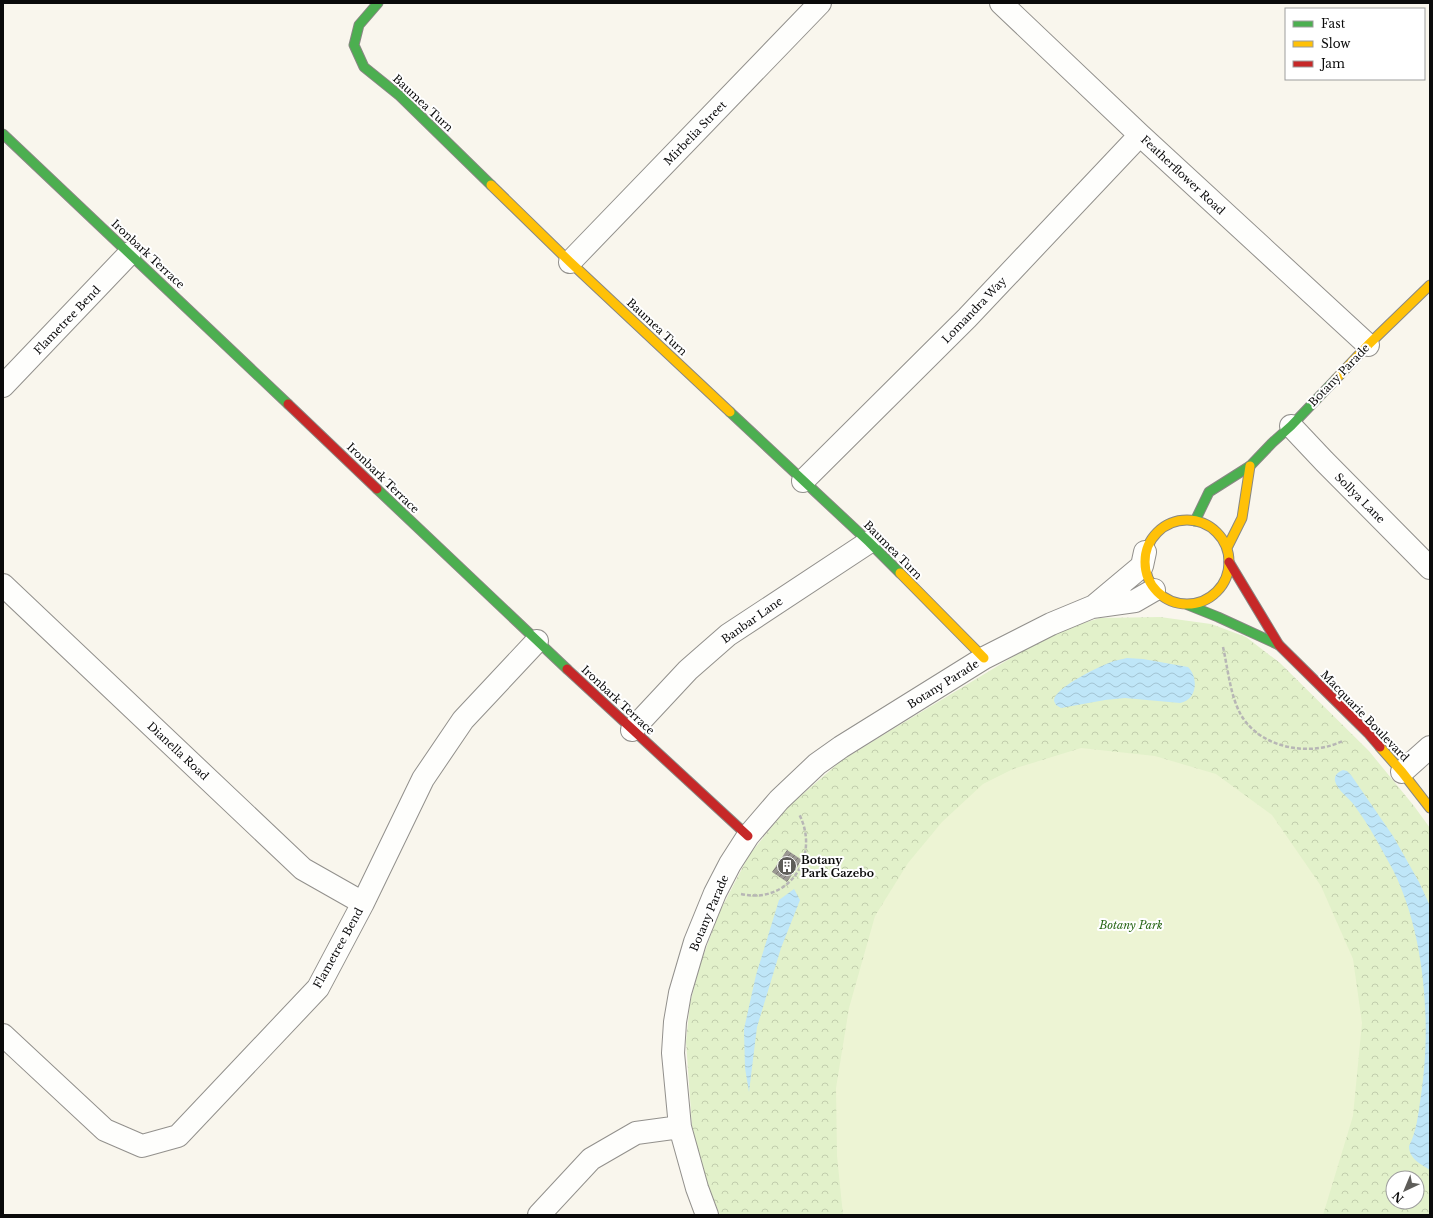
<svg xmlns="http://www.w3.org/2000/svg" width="1433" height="1218" viewBox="0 0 1433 1218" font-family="'Libre Baskerville',serif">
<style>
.park{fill:url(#park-crowns);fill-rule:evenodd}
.pitch{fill:#edf4d4}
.water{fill:url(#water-waves)}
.building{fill:url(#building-hatch)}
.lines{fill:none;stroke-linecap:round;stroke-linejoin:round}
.street-casing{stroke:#92908c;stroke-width:24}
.fast-casing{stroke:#888783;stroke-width:11}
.slow-casing{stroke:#888783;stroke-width:11}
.jam-casing{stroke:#888783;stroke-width:11}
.path{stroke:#b7b6b5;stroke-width:2.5;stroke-dasharray:4 2;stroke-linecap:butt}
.street{stroke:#fefefc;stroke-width:22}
.fast{stroke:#4caf50;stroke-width:9}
.slow{stroke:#ffc107;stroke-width:9}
.jam{stroke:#c62828;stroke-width:9}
.labels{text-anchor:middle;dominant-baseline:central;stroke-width:4;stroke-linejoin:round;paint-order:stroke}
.street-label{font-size:11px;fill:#0a0a0a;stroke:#fff}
.poi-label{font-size:11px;font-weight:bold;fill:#0a0a0a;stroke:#fff;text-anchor:start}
.park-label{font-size:11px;font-style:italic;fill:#296616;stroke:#fff}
</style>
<defs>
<pattern id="park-crowns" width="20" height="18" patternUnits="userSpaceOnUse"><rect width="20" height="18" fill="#e2f1ca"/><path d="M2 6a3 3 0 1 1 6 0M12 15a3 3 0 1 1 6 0" fill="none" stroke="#c1cdac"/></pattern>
<pattern id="water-waves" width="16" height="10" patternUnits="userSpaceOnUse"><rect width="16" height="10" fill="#bfe6f8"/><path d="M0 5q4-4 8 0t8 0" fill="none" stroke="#a3c4d3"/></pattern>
<pattern id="building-hatch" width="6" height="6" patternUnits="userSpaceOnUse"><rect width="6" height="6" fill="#9b9893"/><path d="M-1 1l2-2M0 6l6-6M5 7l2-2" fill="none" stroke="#7d7a76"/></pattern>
</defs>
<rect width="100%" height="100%" fill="#f9f6ed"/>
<path class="park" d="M1160,617L1211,624L1246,637L1280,663L1369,751L1414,806L1430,828V1215H720L704,1176L692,1126L686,1042L690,1003L701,962L719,913L749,855L789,806L841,761L898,726L1031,646L1067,628L1100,618ZM1393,1178H1417V1202H1393Z"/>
<path class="pitch" d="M1081,748L1155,756L1216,774L1272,815L1321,886L1353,959L1362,1023L1353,1116L1323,1215H843L837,1156L836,1088L849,1008L875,916L908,863L942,822L983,784L1013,769Z"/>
<path class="water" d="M1127,658L1143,659L1188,667C1199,678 1197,700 1180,703L1125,698L1105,700L1061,708L1056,705L1054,701C1053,688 1102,665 1114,661C1118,660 1123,659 1127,658Z
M1343,770L1347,771L1351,775L1393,836L1419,882L1430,906V1170C1421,1164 1409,1159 1409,1146C1416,1133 1418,1116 1420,1102C1432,1030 1426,936 1393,870C1381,848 1369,825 1354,805C1349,798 1337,790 1335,781C1334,775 1338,772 1343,770Z
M794,889L800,900L781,948L757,1027L749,1092L745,1068L744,1029L756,975L779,900Z"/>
<path class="building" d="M787,850L802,860L787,882L772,872Z"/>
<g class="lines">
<defs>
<path id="street" d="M1001,3L1140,135L1368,345
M570,262L820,3
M3,386L130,253
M1291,426L1324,461L1430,568
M803,481L967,318L1140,135
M3,585L303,869L363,903
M1093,607L1142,566L1145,552
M632,730L688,670L728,635L869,542
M1402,772L1430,747
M3,1035L105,1130L142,1146L178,1136L318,988L363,903L423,779L463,720L537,641
M539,1215L591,1159L636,1133L680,1127
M707,1215L697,1188L680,1127L673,1053L675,1022L680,993L695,942L715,893L730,864L748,836L779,800L817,764L841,747L984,658L1051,624L1092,607L1135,601L1154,590"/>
<path id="fast" d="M378,3L359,25L354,45L364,67L400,96L491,185
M3,134L288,404
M730,412L869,542L900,573
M377,489L567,669
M1195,521L1209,492L1250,466L1272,443L1291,426L1336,379
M1188,605L1218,617L1279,645"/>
<path id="slow" d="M491,185L570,262L730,412
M1336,379L1368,345L1430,285
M1145 562a42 42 0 1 1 84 0a42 42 0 1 1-84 0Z
M1227,548L1242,518L1250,466
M900,573L984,658
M1380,747L1402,772L1430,808"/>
<path id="jam" d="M288,404L377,489
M1229,562L1279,645L1368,733L1380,747
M567,669L748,836"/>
</defs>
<use href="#street" class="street-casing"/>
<use href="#fast" class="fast-casing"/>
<use href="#slow" class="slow-casing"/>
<use href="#jam" class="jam-casing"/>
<path class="path" d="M1223,647C1228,669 1230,695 1241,715C1257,742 1291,752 1319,748C1328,747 1336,744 1343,741
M741,894C789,905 821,856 799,814"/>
<use href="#street" class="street"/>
<use href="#fast" class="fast"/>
<use href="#slow" class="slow"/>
<use href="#jam" class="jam"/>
</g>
<defs>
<symbol id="building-disc" viewBox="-11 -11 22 22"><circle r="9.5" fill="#5e5d59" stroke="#fff"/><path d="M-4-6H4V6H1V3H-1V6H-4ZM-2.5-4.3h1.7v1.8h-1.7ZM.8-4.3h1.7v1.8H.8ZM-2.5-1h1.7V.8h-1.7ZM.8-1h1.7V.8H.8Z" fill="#fff"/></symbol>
</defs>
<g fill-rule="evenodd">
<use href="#building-disc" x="776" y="855" width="22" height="22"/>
</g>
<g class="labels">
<g class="street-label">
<text transform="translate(423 103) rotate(43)">Baumea Turn</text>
<text transform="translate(695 133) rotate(-46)">Mirbelia Street</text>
<text transform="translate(1183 175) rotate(43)">Featherflower Road</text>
<text transform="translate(148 254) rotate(43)">Ironbark Terrace</text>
<text transform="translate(974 310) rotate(-46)">Lomandra Way</text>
<text transform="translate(67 320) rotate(-46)">Flametree Bend</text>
<text transform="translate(657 327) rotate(43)">Baumea Turn</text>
<text transform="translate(1339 375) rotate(-46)">Botany Parade</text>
<text transform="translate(383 478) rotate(44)">Ironbark Terrace</text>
<text transform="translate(1360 498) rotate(45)">Sollya Lane</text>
<text transform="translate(893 550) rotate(45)">Baumea Turn</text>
<text transform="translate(752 620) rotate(-35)">Banbar Lane</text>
<text transform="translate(943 684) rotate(-32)">Botany Parade</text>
<text transform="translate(618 700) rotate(43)">Ironbark Terrace</text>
<text transform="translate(1365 716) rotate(46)">Macquarie Boulevard</text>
<text transform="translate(178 751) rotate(43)">Dianella Road</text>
<text transform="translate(709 913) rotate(-67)">Botany Parade</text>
<text transform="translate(338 948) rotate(-61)">Flametree Bend</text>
</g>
<g class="poi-label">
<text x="801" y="860">Botany<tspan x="801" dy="13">Park Gazebo</tspan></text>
</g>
<g class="park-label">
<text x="1131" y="925">Botany Park</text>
</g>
</g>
<rect width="1433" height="1218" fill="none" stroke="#0a0a0a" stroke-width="8"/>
<rect x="1285" y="8" width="140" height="72" fill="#ffffff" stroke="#9d9d9d"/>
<rect x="1293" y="21" width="20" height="6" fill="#4caf50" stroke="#9d9d9d"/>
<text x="1321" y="28" font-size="12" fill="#0a0a0a">Fast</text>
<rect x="1293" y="41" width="20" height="6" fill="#ffc107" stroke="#9d9d9d"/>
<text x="1321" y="48" font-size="12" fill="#0a0a0a">Slow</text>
<rect x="1293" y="61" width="20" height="6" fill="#c62828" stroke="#9d9d9d"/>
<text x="1321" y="68" font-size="12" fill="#0a0a0a">Jam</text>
<g transform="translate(1405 1190) rotate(224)"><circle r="19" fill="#ffffff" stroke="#9d9d9d"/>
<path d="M0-3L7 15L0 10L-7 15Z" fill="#5e5d59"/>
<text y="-6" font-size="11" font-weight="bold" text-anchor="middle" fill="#0a0a0a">N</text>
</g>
</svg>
